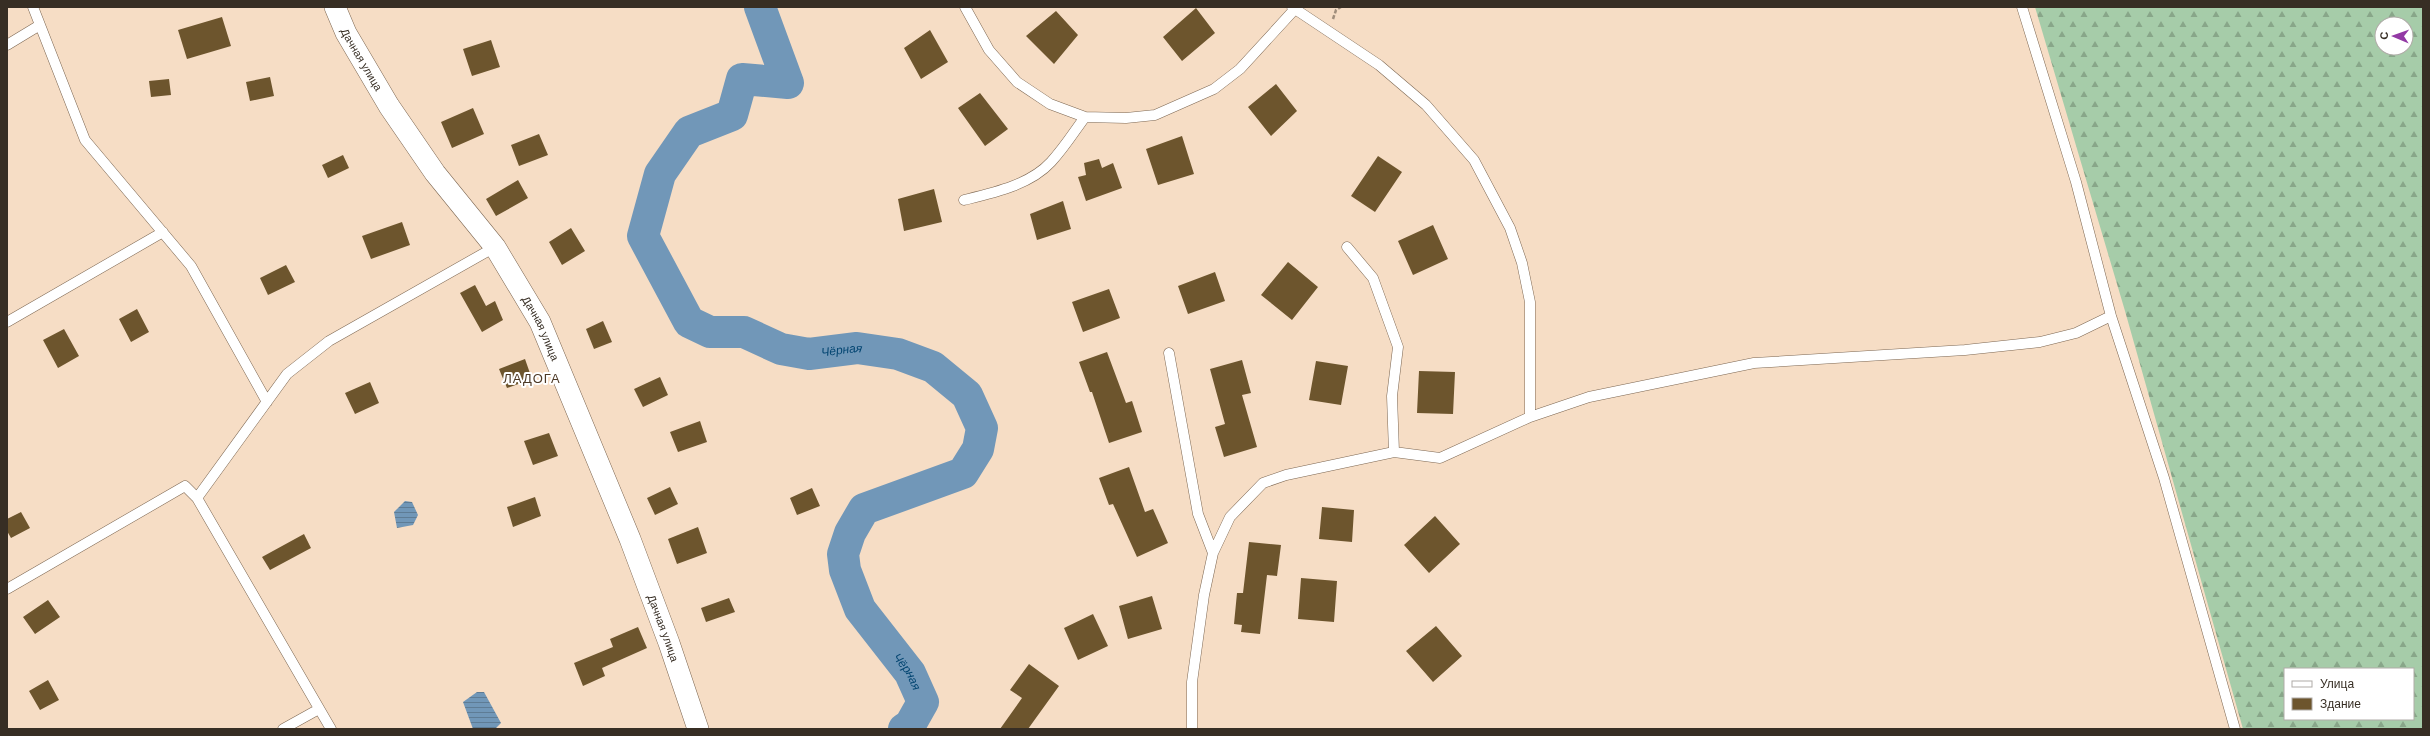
<svg xmlns="http://www.w3.org/2000/svg" width="2430" height="736" viewBox="0 0 2430 736" font-family="'DM Sans',sans-serif">
<style>
.forest{fill:url(#forest-firs);fill-rule:evenodd}
.water{fill:url(#water-rules)}
.lines{fill:none;stroke-linecap:round;stroke-linejoin:round}
.river{stroke:#7197b8;stroke-width:32}
.building{fill:#6d552d}
.service-casing{stroke:#7d6752;stroke-width:11}
.minor-casing{stroke:#7d6752;stroke-width:22}
.path{stroke:#a08e7c;stroke-width:2.5;stroke-dasharray:4 2;stroke-linecap:butt}
.service{stroke:#fff;stroke-width:10}
.minor{stroke:#fff;stroke-width:21}
.labels{text-anchor:middle;dominant-baseline:central;stroke-width:4;stroke-linejoin:round;paint-order:stroke}
.street-label{font-size:11px;fill:#372e24;stroke:#fff}
.water-label{font-size:12px;font-style:italic;fill:#034571;stroke:#fff}
.quarter-label{font-size:13px;letter-spacing:1px;fill:#4d3926;stroke:#fff}
</style>
<defs>
<pattern id="forest-firs" width="22" height="20" patternUnits="userSpaceOnUse"><rect width="22" height="20" fill="#a6cca9"/><path d="M5 1l3.5 6h-7zM16 11l3.5 6h-7z" fill="#88a689"/></pattern>
<pattern id="water-rules" width="6" height="5" patternUnits="userSpaceOnUse"><rect width="6" height="5" fill="#7197b8"/><path d="M0 2.5h6" fill="none" stroke="#5e7c95"/></pattern>
</defs>
<rect width="100%" height="100%" fill="#f6ddc5"/>
<path class="forest" d="M2035,7H2423V729H2243L2125,311ZM2382,24H2406V48H2382ZM2285,669H2413V719H2285Z"/>
<path class="water" d="M405,501L412,502L418,515L413,525L397,528L394,512Z
M477,692H484L501,723L495,729H473L463,702Z"/>
<g class="lines">
<path class="river" id="s1" d="M760,7L788,83L742,79L732,115L689,132L660,174L643,236L689,322L710,332H744L781,349L809,354L857,348L898,354L933,367L967,395L982,428L978,449L963,473L864,509L850,533L843,554L845,570L860,609L910,673L923,702L910,725L904,729"/>
</g>
<path class="building" d="M1196,8L1215,33L1182,61L1163,37Z
M1056,11L1078,35L1054,64L1026,36Z
M222,17L231,46L187,59L178,30Z
M930,30L948,62L921,79L904,48Z
M491,40L500,67L472,76L463,49Z
M270,77L274,96L250,101L246,82Z
M169,79L171,95L151,97L149,81Z
M1276,84L1297,111L1271,136L1248,107Z
M980,93L1008,129L985,146L958,108Z
M473,108L484,134L452,148L441,122Z
M539,134L548,155L519,166L511,145Z
M1182,136L1194,174L1158,185L1146,149Z
M343,155L349,168L328,178L322,165Z
M1378,156L1402,172L1375,212L1351,196Z
M1099,159L1102,168L1113,163L1122,188L1086,201L1078,177L1086,175L1084,163Z
M518,180L528,198L496,216L486,199Z
M934,189L942,222L904,231L898,199Z
M1063,201L1071,229L1037,240L1030,214Z
M402,222L410,245L371,259L362,236Z
M1433,225L1448,259L1413,275L1398,241Z
M571,228L585,251L562,265L549,242Z
M1288,262L1318,287L1292,320L1261,295Z
M286,265L295,282L268,295L260,278Z
M1215,272L1225,301L1188,314L1178,286Z
M475,285L486,306L495,301L503,320L482,332L460,293Z
M1109,289L1120,318L1083,332L1072,302Z
M137,309L149,332L131,342L119,319Z
M603,321L612,342L594,349L586,329Z
M64,329L79,356L58,368L43,340Z
M1107,352L1126,403L1132,401L1142,432L1109,443L1092,392H1090L1079,362Z
M525,359L532,379L507,388L499,369Z
M1242,360L1251,393L1242,395L1257,447L1224,457L1215,427L1225,424L1210,369Z
M1316,361L1348,366L1341,405L1309,400Z
M1419,371L1455,372L1453,414L1417,413Z
M660,377L668,395L643,407L634,389Z
M370,382L379,403L355,414L345,393Z
M700,421L707,442L678,452L670,432Z
M549,433L558,456L533,465L524,441Z
M1129,467L1145,512L1153,509L1168,543L1137,557L1113,504L1109,505L1099,478Z
M670,487L678,504L655,515L647,498Z
M812,488L820,506L797,515L790,498Z
M535,497L541,516L513,527L507,507Z
M1322,507L1354,510L1352,542L1319,539Z
M21,512L30,528L11,538L7,531V519Z
M1435,516L1460,544L1429,573L1404,545Z
M698,527L707,553L677,564L668,539Z
M304,534L311,548L270,570L262,557Z
M1249,542L1281,545L1277,576L1267,575L1260,634L1241,632L1242,625L1234,624L1237,593H1243Z
M1301,578L1337,581L1334,622L1298,619Z
M1152,596L1162,629L1128,639L1119,606Z
M729,598L735,612L706,622L701,608Z
M48,600L60,617L35,634L23,617Z
M1093,614L1108,646L1078,660L1064,628Z
M1436,626L1462,656L1433,682L1406,651Z
M638,627L647,648L602,668L605,676L583,686L574,663L613,647L610,639Z
M1029,664L1059,686L1028,729H1000L1022,698L1010,690Z
M48,680L59,700L40,710L29,691Z"/>
<g class="lines">
<defs>
<path id="service" d="M33,7L85,140L191,266L267,402
M965,7L989,50L1017,82L1050,104L1085,117L1126,118L1155,115L1214,89L1240,69L1294,10
M1292,7L1379,65L1426,105L1474,160L1510,228L1522,263L1530,302V417
M2022,7L2076,182L2111,316L2164,478L2235,729
M7,45L40,25
M964,200C993,193 1030,185 1051,162C1064,148 1074,132 1085,117
M1347,247L1373,278L1398,347L1392,396L1394,452
M7,322L163,232
M1169,353L1198,514L1213,553
M197,498L287,374L329,341L495,247
M7,589L185,486L197,498L331,729
M283,729L319,709
M1192,729V682L1204,595L1213,553L1230,517L1263,483L1286,475L1394,452L1440,458L1530,417L1589,397L1754,363L1965,350L2040,342L2076,333L2111,316"/>
<g id="minor">
<path id="s2" d="M335,7L346,33L389,106L435,173L495,247L540,322L630,539L669,643L698,729"/>
</g>
</defs>
<use href="#service" class="service-casing"/>
<use href="#minor" class="minor-casing"/>
<path class="path" d="M1333,19L1336,10L1341,7"/>
<use href="#service" class="service"/>
<use href="#minor" class="minor"/>
</g>
<g class="labels">
<g class="street-label">
<text stroke="none"><textPath href="#s2" startOffset="59">Дачная улица</textPath></text>
<text stroke="none"><textPath href="#s2" startOffset="383">Дачная улица</textPath></text>
<text stroke="none"><textPath href="#s2" startOffset="707">Дачная улица</textPath></text>
</g>
<g class="water-label">
<text stroke="none"><textPath href="#s1" startOffset="583">Чёрная</textPath></text>
<text stroke="none"><textPath href="#s1" startOffset="1099">Чёрная</textPath></text>
</g>
<g class="quarter-label">
<text x="532" y="378">ЛАДОГА</text>
</g>
</g>
<rect width="2430" height="736" fill="none" stroke="#372e24" stroke-width="16"/>
<rect x="2284" y="668" width="130" height="52" fill="#ffffff" stroke="#afaba7"/>
<rect x="2292" y="681" width="20" height="6" fill="#ffffff" stroke="#afaba7"/>
<text x="2320" y="688" font-size="12" fill="#372e24">Улица</text>
<rect x="2292" y="698" width="20" height="12" fill="#6d552d" stroke="#afaba7"/>
<text x="2320" y="708" font-size="12" fill="#372e24">Здание</text>
<g transform="translate(2394 36) rotate(272)"><circle r="19" fill="#ffffff" stroke="#afaba7"/>
<path d="M0-3L7 15L0 10L-7 15Z" fill="#9339a5"/>
<text y="-6" font-size="11" font-weight="bold" text-anchor="middle" fill="#372e24">С</text>
</g>
</svg>
